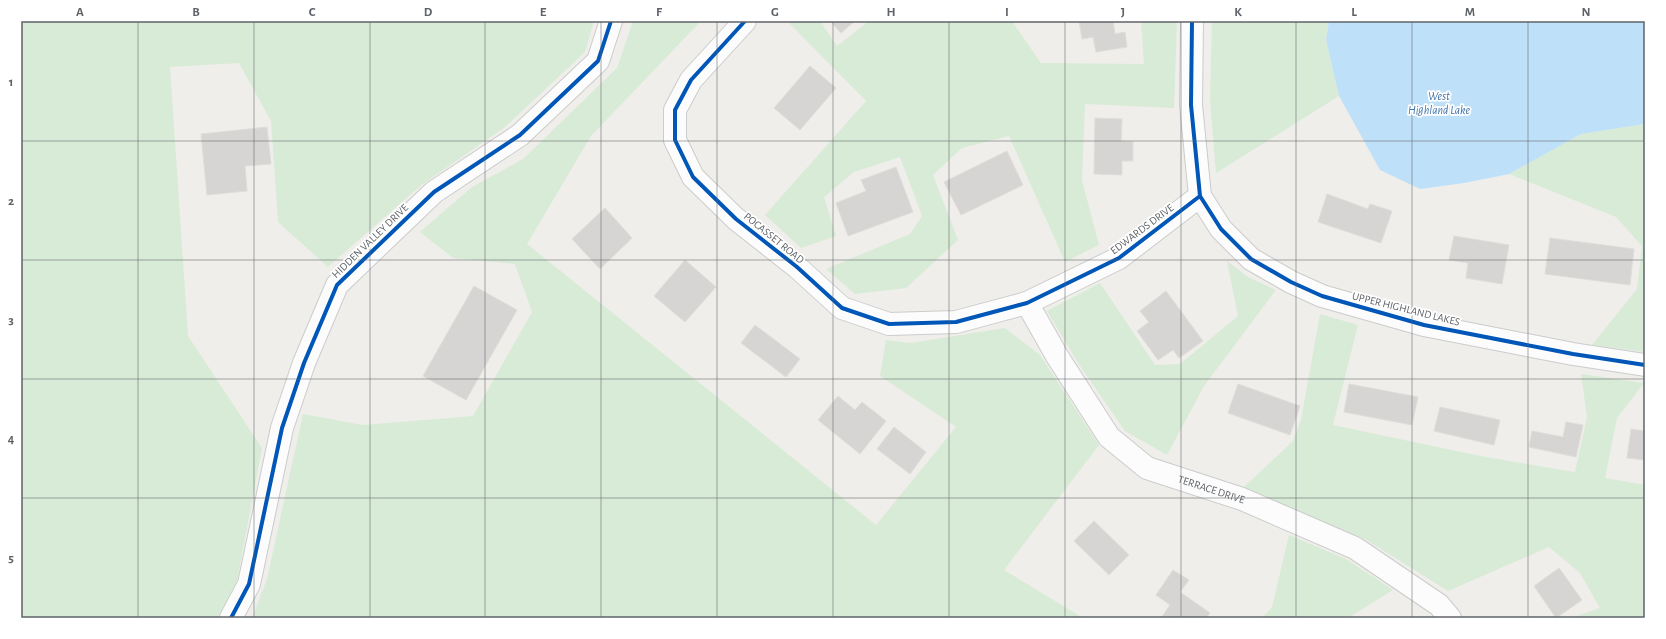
<svg xmlns="http://www.w3.org/2000/svg" width="1666" height="639" viewBox="0 0 1666 639" font-family="'Alegreya Sans',sans-serif">
<style>
.green{fill:#d8ebd6}
.water{fill:#bfe0f9}
.building{fill:#d6d5d3;stroke:#deddd9}
.lines{fill:none;stroke-linecap:round;stroke-linejoin:round}
.minor-casing{stroke:#cbcccc;stroke-width:24}
.minor{stroke:#fdfcfc;stroke-width:22}
.cycleway-casing{stroke:#fff;stroke-width:6}
.cycleway{stroke:#0057b8;stroke-width:4}
.grid{fill:none;stroke:#5f6368;stroke-width:1;stroke-opacity:0.55}
.labels{text-anchor:middle;dominant-baseline:central;stroke-width:3.5;stroke-linejoin:round;paint-order:stroke}
.street-label{font-size:11px;fill:#5f6368;stroke:#fff}
.water-label{font-size:12px;font-style:italic;fill:#4174aa;stroke:#fff}
.neatline{fill:none;stroke:#5f6368;stroke-width:1.5}
.grid-label{font-size:13px;text-anchor:middle;font-weight:bold;fill:#5f6368}
</style>
<rect width="100%" height="100%" fill="#efeeea"/>
<path class="green" d="M21,21H594L585,52L505,127L420,186L328,267L278,222L271,121L239,63L170,67L188,336L262,448L237,581L218,618H21Z
M633,21H701L591,136L527,244L876,525L956,427L880,376L886,340L910,343L1005,328L1040,355L1099,445L1004,570L1083,618H252L267,579L303,414L363,425L473,416L532,312L515,264L453,258L420,232L472,187L523,159L617,68Z
M787,21H820L837,46L869,21H1014V24L1041,63L1144,64L1141,21H1177L1174,108L1085,104L1082,180L1099,245L1065,262L1009,136L962,148L933,175L958,240L906,288L855,294L826,269L910,234L922,216L900,157L854,172L824,197L836,236L801,248L765,215L866,101Z
M1212,21H1329L1326,40L1339,96L1216,173L1210,101Z
M1645,124V352L1592,345L1637,289L1642,246L1616,217L1509,174L1581,134Z
M1227,261L1248,277L1276,290L1204,386L1167,455L1125,431L1080,366L1047,311L1100,283L1155,365L1180,364L1238,316Z
M1320,314L1358,325L1333,425L1480,456L1575,472L1587,417L1581,374L1644,383L1617,418L1605,478L1645,485V618H1571L1600,608L1580,573L1549,547L1448,591L1365,539L1300,513L1244,487L1293,441L1301,420Z
M1289,535L1346,559L1393,590L1348,618H1262L1272,607Z"/>
<path class="water" d="M1329,21H1645V124L1581,134L1509,174L1464,183L1420,189L1380,170L1339,96L1326,40Z"/>
<path class="building" d="M830,21H855L841,33Z
M1079,21H1113L1115,34L1125,32L1127,47L1096,52L1093,37L1082,39Z
M810,66L836,88L800,130L774,108Z
M1095,118L1122,119L1121,141L1133,142V161H1122V175L1094,174Z
M267,127L271,164L245,166L247,191L207,195L201,134Z
M1007,151L1023,185L961,215L944,182Z
M896,167L913,212L848,236L836,203L866,191L861,180Z
M1327,194L1368,209L1370,204L1392,211L1381,243L1318,222Z
M605,208L632,238L600,269L572,239Z
M1454,236L1509,245L1502,284L1466,278L1468,263L1449,260Z
M1550,238L1634,249L1630,285L1545,274Z
M685,260L716,287L685,322L654,296Z
M474,286L517,310L466,400L423,376Z
M1166,291L1203,341L1179,358L1173,350L1158,360L1137,331L1149,322L1140,311Z
M755,325L800,359L786,377L741,343Z
M1238,384L1300,406L1290,435L1228,413Z
M1349,384L1418,397L1412,425L1344,412Z
M838,396L855,410L862,402L886,421L860,454L818,420Z
M1440,407L1500,420L1494,445L1434,431Z
M1566,422L1583,425L1576,457L1529,447L1532,431L1563,437Z
M894,427L926,452L910,474L877,449Z
M1631,429L1645,431V460L1627,458Z
M1094,521L1129,555L1109,575L1074,541Z
M1559,568L1582,600L1556,618L1534,586Z
M1173,570L1189,580L1180,592L1210,613L1206,618H1161L1170,605L1156,595Z"/>
<g class="lines">
<defs>
<g id="minor">
<path d="M745,21L691,80L675,110V140L693,177L736,219L797,267L842,308L889,324L956,322L1027,303L1119,258L1200,196"/>
<path d="M1192,21L1191,105L1200,196L1221,229L1251,259L1291,282L1322,296L1424,325L1573,354L1645,365"/>
<path id="s1" d="M1027,303L1057,356L1109,437L1147,468L1242,499L1355,548L1439,605L1450,618"/>
<path d="M231,618L249,584L282,428L304,363L337,285L434,192L520,135L598,61L611,21"/>
</g>
</defs>
<use href="#minor" class="minor-casing"/>
<use href="#minor" class="minor"/>
<defs>
<path id="cycleway" d="M745,21L691,80L675,110V140L693,177L736,219L797,267L842,308L889,324L956,322L1027,303L1119,258L1200,196
M1192,21L1191,105L1200,196L1221,229L1251,259L1291,282L1322,296L1424,325L1573,354L1645,365
M231,618L249,584L282,428L304,363L337,285L434,192L520,135L598,61L611,21"/>
</defs>
<use href="#cycleway" class="cycleway-casing"/>
<use href="#cycleway" class="cycleway"/>
</g>
<path class="grid" d="M138,21V618M254,21V618M370,21V618M485,21V618M601,21V618M717,21V618M833,21V618M949,21V618M1065,21V618M1181,21V618M1296,21V618M1412,21V618M1528,21V618M21,141H1645M21,260H1645M21,379H1645M21,498H1645"/>
<g class="labels">
<g class="street-label">
<text transform="translate(1142 229) rotate(-37)">EDWARDS DRIVE</text>
<text transform="translate(774 238) rotate(39)">POCASSET ROAD</text>
<text transform="translate(370 241) rotate(-44)">HIDDEN VALLEY DRIVE</text>
<text transform="translate(1406 309) rotate(14)">UPPER HIGHLAND LAKES</text>
<text stroke="none"><textPath href="#s1" startOffset="274">TERRACE DRIVE</textPath></text>
</g>
<g class="water-label">
<text x="1439" y="96">West<tspan x="1439" dy="14">Highland Lake</tspan></text>
</g>
</g>
<rect width="1666" height="639" fill="none" stroke="#ffffff" stroke-width="44"/>
<rect x="22" y="22" width="1622" height="595" class="neatline"/>
<g class="grid-label">
<text x="80" y="16">A</text>
<text x="196" y="16">B</text>
<text x="312" y="16">C</text>
<text x="428" y="16">D</text>
<text x="543" y="16">E</text>
<text x="659" y="16">F</text>
<text x="775" y="16">G</text>
<text x="891" y="16">H</text>
<text x="1007" y="16">I</text>
<text x="1123" y="16">J</text>
<text x="1238" y="16">K</text>
<text x="1354" y="16">L</text>
<text x="1470" y="16">M</text>
<text x="1586" y="16">N</text>
<text x="11" y="86">1</text>
<text x="11" y="205">2</text>
<text x="11" y="324">3</text>
<text x="11" y="443">4</text>
<text x="11" y="562">5</text>
</g>
</svg>
